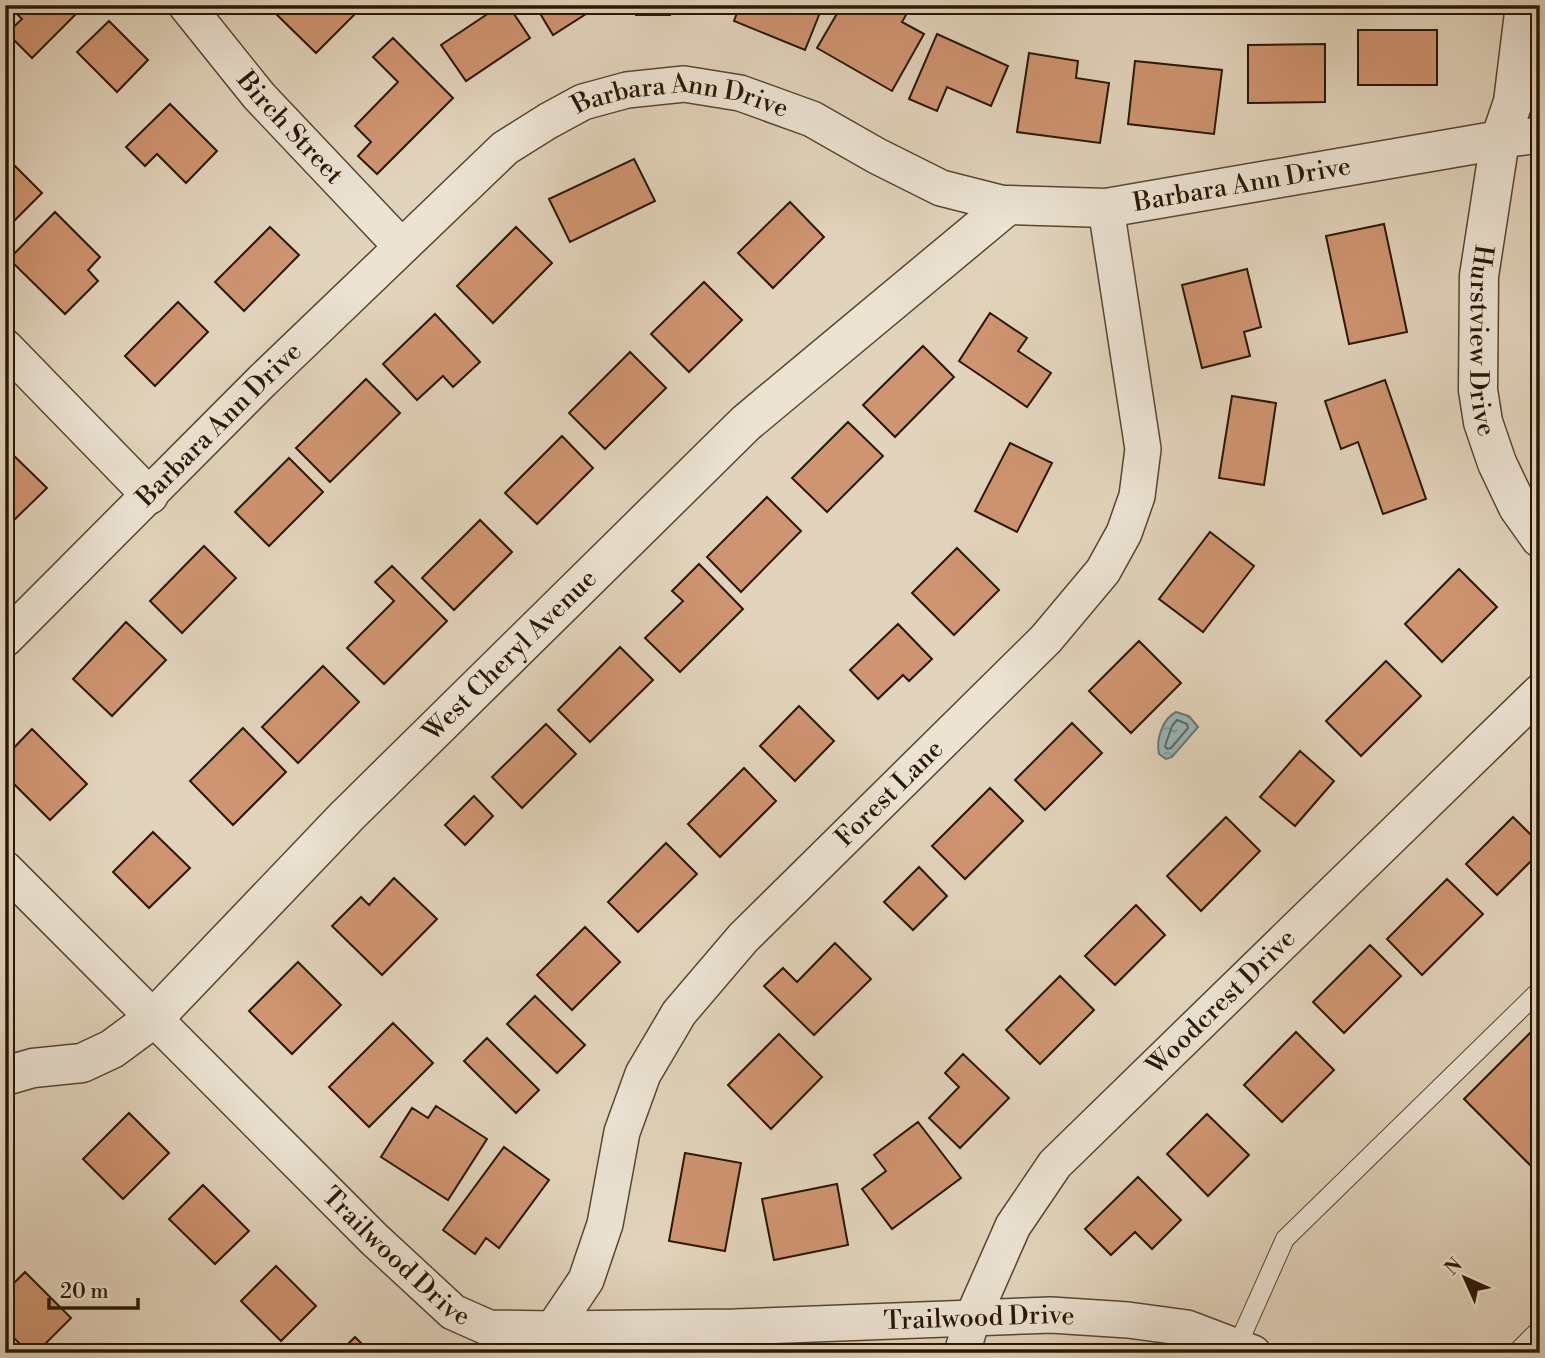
<svg xmlns="http://www.w3.org/2000/svg" width="1545" height="1358" viewBox="0 0 1545 1358" font-family="'Libre Bodoni',serif">
<style>
.water{fill:url(#water-ripples);stroke:#6c7671;stroke-width:2}
.lines{fill:none;stroke-linecap:round;stroke-linejoin:round}
.shore{stroke:#61665e;stroke-width:2}
.building{fill:#cf9471;stroke:#2a1703;stroke-width:2}
.service-casing{stroke:#584631;stroke-width:20}
.minor-casing{stroke:#584631;stroke-width:38}
.tertiary-casing{stroke:#584631;stroke-width:41}
.service{stroke:#ece3d3;stroke-width:18}
.minor{stroke:#ece3d3;stroke-width:35}
.tertiary{stroke:#ece3d3;stroke-width:38}
.labels{text-anchor:middle;dominant-baseline:central;stroke-width:5;stroke-linejoin:round;paint-order:stroke}
.street-label{font-size:26px;fill:#2a1703;stroke:#ece3d3}
</style>
<defs>
<pattern id="water-ripples" width="26" height="14" patternUnits="userSpaceOnUse" patternTransform="scale(1.75)"><rect width="26" height="14" fill="#98b6ba"/><path d="M2 4q2-2 4 0t4 0M15 11q2-2 4 0t4 0" fill="none" stroke="#7c9395"/></pattern>
</defs>
<rect width="100%" height="100%" fill="#e2d4bc"/>
<filter id="stains"><feTurbulence type="fractalNoise" baseFrequency=".00286" numOctaves="4"/><feColorMatrix values="0 0 0 0 .2 0 0 0 0 .09 0 0 0 0 .02 0 0 0 .5 -.17"/></filter>
<radialGradient id="worn" r=".72"><stop offset=".6" stop-color="#630" stop-opacity="0"/><stop offset="1" stop-color="#630" stop-opacity=".3"/></radialGradient>
<path class="water" d="M1176,712L1189,716L1198,727L1172,757L1166,759L1159,754C1156,740 1162,719 1176,712Z"/>
<g class="lines">
<path class="shore" d="M1177,720L1187,724L1188,728L1171,748L1167,749L1165,746L1172,726Z"/>
</g>
<path class="building" d="M8,5H73L79,11L32,58L7,33L22,19Z
M272,5H357L360,9L316,53L270,8Z
M501,5H508L530,38L466,81L441,45Z
M535,5H600L553,35Z
M636,5H670V15H636Z
M740,5H823L805,50L734,21Z
M842,5L911,6L902,22L924,34L892,91L817,48Z
M109,21L148,60L117,92L77,52Z
M1358,30H1437V85H1358Z
M937,34L1008,66L991,106L947,87L937,111L909,99Z
M393,38L453,98L377,174L358,156L371,142L355,126L398,82L373,57Z
M1325,44V102L1248,103V45Z
M1029,53L1078,61L1076,78L1109,83L1100,143L1017,132Z
M1135,61L1222,70L1214,134L1128,124Z
M170,104L217,151L186,183L157,154L145,166L126,147Z
M5,156L42,193L5,230Z
M634,159L655,201L570,242L549,199Z
M790,202L824,237L773,288L738,253Z
M55,212L100,257L88,270L98,281L65,314L9,259Z
M1384,224L1407,332L1349,344L1326,236Z
M270,227L299,255L244,311L215,282Z
M516,227L552,263L493,323L457,286Z
M1247,269L1261,327L1244,332L1250,356L1202,368L1182,285Z
M704,282L742,320L689,372L651,334Z
M178,302L208,332L155,386L125,356Z
M990,313L1027,338L1018,351L1051,373L1027,407L959,361Z
M435,314L480,362L453,387L443,376L417,400L383,364Z
M923,346L954,377L895,437L863,405Z
M630,352L666,388L605,449L569,413Z
M366,379L400,413L330,482L296,448Z
M1385,380L1426,499L1383,514L1358,442L1341,449L1325,401Z
M1232,396L1276,403L1264,485L1219,478Z
M848,422L883,456L827,512L792,478Z
M562,436L593,468L537,524L505,493Z
M1010,443L1052,463L1017,532L975,511Z
M5,447L47,488L10,524L5,519Z
M289,458L323,492L269,546L235,512Z
M767,497L801,531L741,592L707,557Z
M480,520L512,552L454,610L422,578Z
M1210,532L1254,566L1203,632L1159,599Z
M204,546L236,578L182,633L150,601Z
M957,548L999,590L954,635L912,593Z
M699,564L743,609L680,672L645,638L683,601L672,591Z
M392,566L447,621L384,684L347,648L394,601L375,582Z
M1459,569L1497,607L1442,662L1405,624Z
M126,622L166,660L112,716L73,679Z
M898,624L932,659L909,681L903,675L878,699L850,670Z
M1139,641L1181,683L1131,733L1089,691Z
M620,647L653,680L590,742L558,710Z
M1386,661L1421,696L1361,756L1326,721Z
M323,666L359,702L298,763L262,727Z
M799,706L834,741L795,781L760,746Z
M1072,723L1102,753L1045,810L1015,780Z
M546,724L576,754L522,808L492,777Z
M243,728L286,772L233,825L190,781Z
M32,729L87,784L50,820L5,775V757Z
M1300,751L1334,781L1295,826L1260,797Z
M744,768L776,801L720,857L688,824Z
M1540,780V797L1531,789Z
M990,788L1023,821L965,879L932,846Z
M474,796L493,816L465,845L445,825Z
M1226,817L1260,851L1201,911L1167,876Z
M1513,817L1540,844V852L1497,895L1466,864Z
M153,832L190,868L149,908L113,872Z
M666,843L697,874L638,932L608,902Z
M919,867L947,896L913,930L884,902Z
M394,878L437,919L382,975L332,926L361,897L369,905Z
M1447,879L1483,914L1422,975L1387,939Z
M1136,905L1165,935L1115,985L1085,956Z
M585,927L620,962L572,1010L537,975Z
M835,943L871,979L814,1035L764,986L783,968L797,982Z
M1370,945L1401,976L1344,1033L1313,1002Z
M298,962L341,1005L292,1054L249,1011Z
M1060,976L1094,1010L1040,1064L1006,1030Z
M535,996L585,1045L557,1073L507,1024Z
M393,1023L433,1063L369,1127L329,1087Z
M1540,1023V1175L1464,1099Z
M1296,1032L1334,1070L1282,1122L1244,1085Z
M779,1034L822,1077L771,1129L728,1085Z
M487,1038L539,1090L516,1113L464,1061Z
M963,1054L1009,1098L960,1148L929,1118L959,1087L945,1073Z
M436,1106L487,1139L448,1200L381,1157L412,1108L428,1118Z
M129,1113L169,1153L123,1199L83,1159Z
M1207,1114L1249,1155L1208,1196L1167,1154Z
M918,1122L961,1178L892,1229L862,1189L886,1171L874,1155Z
M504,1147L549,1180L499,1248L486,1238L475,1254L443,1230Z
M685,1153L741,1163L725,1251L669,1241Z
M1138,1177L1181,1220L1152,1249L1135,1232L1111,1255L1085,1229Z
M837,1184L848,1245L774,1260L762,1199Z
M203,1185L249,1231L215,1264L169,1219Z
M276,1266L316,1306L281,1341L241,1301Z
M25,1272L71,1318L36,1353H29L5,1329V1292Z
M355,1337L371,1353H339Z"/>
<g class="lines">
<defs>
<path id="service" d="M1235,1351L1285,1239L1540,990
M1516,1353L1540,1329"/>
<g id="minor">
<path id="s1" d="M186,5L259,96L401,246"/>
<path d="M1500,140L1540,135"/>
<path d="M5,347L150,496"/>
<path id="s2" d="M5,639L262,381L505,148L548,121L583,102L627,90L684,84L740,93L812,119L877,156L941,188L1008,205"/>
<path id="s3" d="M5,869L374,1239L453,1312L489,1328L553,1329L735,1327L1051,1315L1128,1320L1187,1328L1253,1353"/>
<path id="s4" d="M541,1340L553,1329L586,1280L605,1224L622,1132L643,1074L679,1013L743,938L1046,639L1103,571L1124,533L1137,496L1143,449L1106,208"/>
<path id="s5" d="M962,1353L972,1319L1013,1226L1055,1164L1540,692"/>
</g>
<g id="tertiary">
<path id="s6" d="M1525,5L1513,102L1500,140L1479,276L1478,390L1483,422L1497,463L1518,507L1540,538"/>
<path id="s7" d="M5,1076L33,1068L82,1063L112,1049L154,1018L347,816L746,423L1008,205L1106,208L1500,140"/>
</g>
</defs>
<use href="#service" class="service-casing"/>
<use href="#minor" class="minor-casing"/>
<use href="#tertiary" class="tertiary-casing"/>
<use href="#service" class="service"/>
<use href="#minor" class="minor"/>
<use href="#tertiary" class="tertiary"/>
</g>
<g class="labels">
<g class="street-label">
<text stroke="none"><textPath href="#s2" startOffset="891">Barbara Ann Drive</textPath></text>
<text stroke="none"><textPath href="#s1" startOffset="161">Birch Street</textPath></text>
<text stroke="none"><textPath href="#s7" startOffset="1580">Barbara Ann Drive</textPath></text>
<text stroke="none"><textPath href="#s6" startOffset="340">Hurstview Drive</textPath></text>
<text stroke="none"><textPath href="#s2" startOffset="303">Barbara Ann Drive</textPath></text>
<text stroke="none"><textPath href="#s7" startOffset="672">West Cheryl Avenue</textPath></text>
<text stroke="none"><textPath href="#s4" startOffset="665">Forest Lane</textPath></text>
<text stroke="none"><textPath href="#s5" startOffset="444">Woodcrest Drive</textPath></text>
<text stroke="none"><textPath href="#s3" startOffset="551">Trailwood Drive</textPath></text>
<text stroke="none"><textPath href="#s3" startOffset="1160">Trailwood Drive</textPath></text>
</g>
</g>
<rect width="1545" height="1358" fill="none" stroke="#e2d4bc" stroke-width="28"/>
<rect x="7" y="7" width="1531" height="1344" fill="none" stroke="#2a1703" stroke-width="3.5"/>
<rect x="14" y="14" width="1517" height="1330" fill="none" stroke="#2a1703" stroke-width="2"/>
<g transform="translate(1465 1278) rotate(315)" stroke="#ece3d3" stroke-width="5" paint-order="stroke">
<path d="M0-5L12 26L0 18L-12 26Z" fill="#2a1703"/>
<text y="-10" font-size="19" font-weight="bold" text-anchor="middle" fill="#2a1703">N</text>
</g>
<path d="M49 1298v10h89v-10" fill="none" stroke="#2a1703" stroke-width="3.5"/>
<text x="60" y="1298" font-size="21" fill="#2a1703" stroke="#ece3d3" stroke-width="5" paint-order="stroke">20 m</text>
<rect width="100%" height="100%" filter="url(#stains)"/>
<rect width="100%" height="100%" fill="url(#worn)"/>
</svg>
